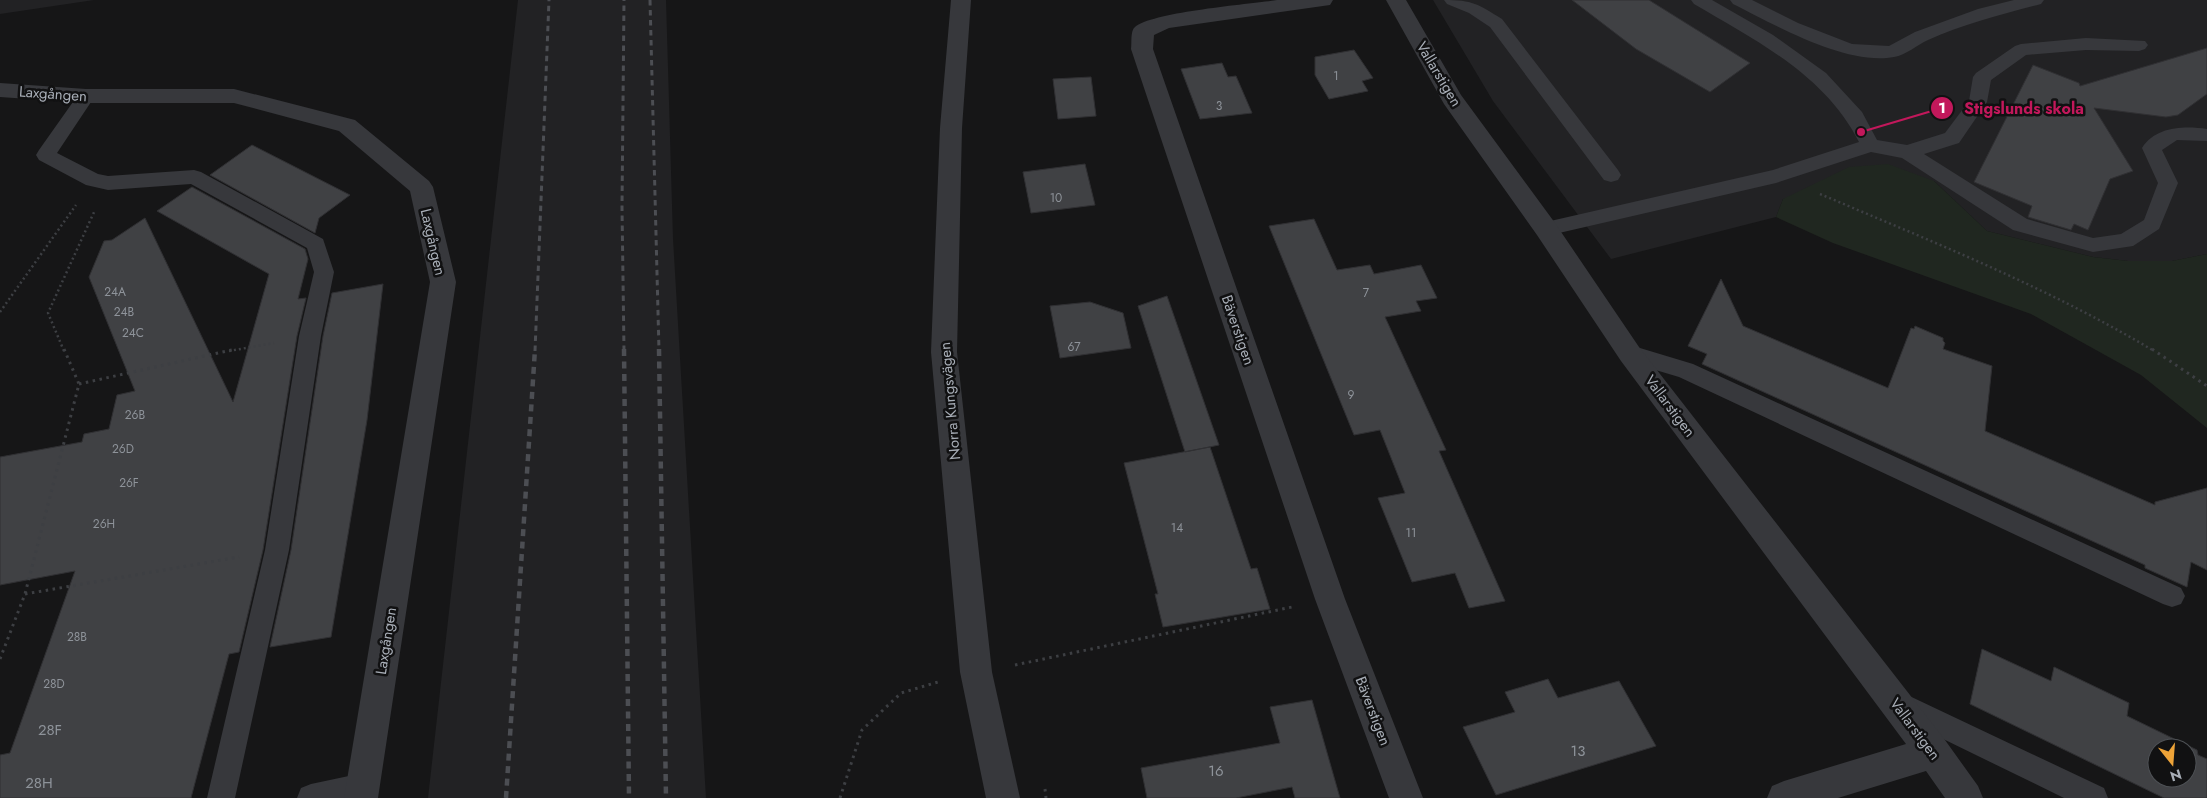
<svg xmlns="http://www.w3.org/2000/svg" width="2207" height="798" viewBox="0 0 2207 798" font-family="Jost,sans-serif">
<style>
.built{fill:#222224}
.green{fill:#202720}
.building{fill:#404144;stroke:#303033;fill-rule:evenodd}
.lines{fill:none;stroke-linecap:round;stroke-linejoin:round}
.path-far1{stroke:#3d3f43;stroke-width:2.5;stroke-dasharray:2 3;stroke-linecap:butt}
.path{stroke:#3d3f43;stroke-width:3;stroke-dasharray:2.5 4.5;stroke-linecap:butt}
.service{fill:#37383c;fill-rule:evenodd}
.minor{fill:#37383c;fill-rule:evenodd}
.tertiary{fill:#37383c;fill-rule:evenodd}
.rail-far1{stroke:#4c4e53;stroke-width:3;stroke-dasharray:5.5 4.5;stroke-linecap:butt}
.rail{stroke:#4c4e53;stroke-width:4.5;stroke-dasharray:7 5.5;stroke-linecap:butt}
.labels{text-anchor:middle;dominant-baseline:central;stroke-width:5;stroke-linejoin:round;paint-order:stroke}
.number-label{font-size:12px;fill:#8e939a}
.street-label{font-size:15px;fill:#a8aeb7;stroke:#111112}
.near-number-label{font-size:15px;fill:#8e939a}
.leader{fill:none;stroke:#c2185b;stroke-width:2}
.callout-dot{fill:#c2185b;stroke:#111112;stroke-width:2}
.mark-label{font-size:15px;text-anchor:middle;font-weight:bold;fill:#fff}
.callout-label{font-size:16px;text-anchor:middle;font-weight:bold;fill:#c2185b;stroke:#111112;stroke-width:5;stroke-linejoin:round;paint-order:stroke}
</style>
<rect width="100%" height="100%" fill="#161617"/>
<path class="built" d="M0,0H94L0,14Z
M518,0H666L673,239L706,798H428Z
M1433,0H2207V254L2172,261H2128L2093,257L1987,231L1934,181L1783,199L1776,217L1611,259L1493,101Z"/>
<path class="green" d="M1888,164L1934,181L1987,231L2093,257L2128,261H2172L2207,254V428L2141,375L2031,314L1833,243L1776,217L1783,199L1849,167Z"/>
<path class="building" d="M1572,0H1649L1750,63L1710,92L1636,49Z
M2207,48V94L2178,115L2166,117L2094,108L2133,171L2110,179L2088,230L2074,224L2071,230L2028,217L2032,206L1974,182L2033,65L2079,83L2080,86Z
M1354,50L1373,78L1362,81L1368,91L1329,99L1315,75V57Z
M1222,63L1228,77L1236,76L1252,113L1200,119L1181,69Z
M1091,77L1096,116L1058,119L1053,79Z
M252,145L350,195L319,218L315,233L210,175Z
M1085,164L1095,205L1031,213L1023,172Z
M192,187L305,249L308,259L298,299L306,298L297,336L263,550L239,652L229,654L191,798H0V755L10,753L75,571L0,585V457L82,442L84,434L109,429L117,395L135,391L89,277L104,241L112,240L145,218L233,402L269,274L157,211Z
M1314,219L1337,270L1370,265L1374,274L1421,265L1437,298L1416,301L1421,311L1385,317L1446,450L1439,451L1505,601L1469,608L1455,573L1412,582L1378,498L1405,493L1380,430L1354,435L1269,226Z
M1721,279L1743,326L1888,388L1911,328L1914,329L1915,326L1943,338V341L1945,343L1943,349L1992,366L1985,431L2155,505V502L2207,488V570L2191,562L2187,587L2145,568V565L1702,364L1707,354L1688,346Z
M383,284L367,420L331,637L270,647L291,550L323,336L332,293Z
M1167,296L1219,445L1185,452L1138,306Z
M1090,302L1123,313L1131,348L1060,358L1050,306Z
M1210,447L1251,569L1257,568L1270,609L1163,627L1155,594H1158L1124,463Z
M1982,649L2051,681L2054,667L2129,703L2127,716L2197,750L2198,755L2207,759V798H2164L1970,704ZM2157,748H2187V778H2157Z
M1548,679L1558,698L1619,681L1656,746L1496,795L1463,727L1515,712L1505,692Z
M1312,700L1340,798H1295L1292,787L1236,798H1147L1141,768L1280,743L1270,707Z"/>
<g class="lines">
<path class="path-far1" d="M1820,194C1933,242 2049,288 2154,351
M0,312L76,205
M64,351L48,313L95,210
M229,351L274,343"/>
<path class="path" d="M2152,349L2207,386
M79,384L236,349
M25,594L239,557
M0,659L25,594L79,384L64,349
M1015,665L1292,607
M1045,789L1046,798
M840,798L862,730L901,693L938,682"/>
<path class="service" d="M1444,0C1473,0 1478,4 1502,19L1618,170L1621,175L1618,180L1611,182L1604,180L1490,27L1469,13L1447,4Z
M1691,0H1712L1773,35L1826,73L1862,112L1877,140L1907,145L1945,133L1969,101L1973,77L1976,73L2015,46L2021,44L2086,38L2145,41L2148,45L2145,49L2139,51L2086,50L2026,55L1991,80L1987,102L1959,143L1924,154L2027,219L2093,238L2121,234L2144,220L2158,183L2142,148C2156,126 2185,126 2207,129V141L2177,140L2162,150L2178,183L2159,229L2133,246L2093,252L2013,230L1902,158L1871,152L1776,183L1546,236L1539,234L1536,229L1539,224L1546,222L1773,170L1859,142C1825,75 1757,41 1694,4Z
M1730,0H1752L1798,23L1852,44L1889,46L1915,32L1978,9L2014,0H2044L2041,4C2003,14 1964,24 1928,40C1917,45 1906,55 1894,57C1846,66 1775,25 1733,4Z
M86,90L92,92L95,96L57,153L98,174L108,176L194,170L201,172L323,239L334,272L321,336L289,550L235,798H207L265,550L299,336L314,272L307,248L191,184L108,190L86,185L39,160L36,155L39,150L80,92Z
M1630,345L1693,364L2181,588L2185,596L2181,604L2172,607L2163,604L1679,377L1622,360L1619,354L1622,348Z
M1901,692L2104,788L2108,798H2064L1892,714L1888,705L1892,696Z
M363,773L373,777L377,787L373,797L370,798H297L301,788L311,784Z"/>
<path class="minor" d="M1277,0H1333L1330,5L1169,28L1154,35L1153,49L1345,599L1423,798H1389L1315,599L1131,49C1132,43 1130,31 1135,27C1152,12 1250,4 1277,0Z
M1386,0H1406L1461,95L1555,223L1639,347L1945,740L1978,786L1983,798H1945L1926,771L1838,798H1767L1772,786L1784,781L1906,744L1621,361L1537,235L1444,104Z
M0,83L86,89H234L355,120L429,181L433,187L456,282L378,798H344L430,282L410,191L339,131L234,103H86L0,97Z"/>
<path class="tertiary" d="M951,0H971L962,128L957,352L992,672L1020,798H986L960,672L931,352L940,128Z"/>
<path class="rail-far1" d="M650,0L659,351
M535,351L549,0
M624,351L622,207L624,0"/>
<path class="rail" d="M624,349L629,798
M659,349L666,798
M506,798L535,349"/>
</g>
<g class="labels">
<g class="number-label">
<text x="1336" y="76">1</text>
<text x="1219" y="106">3</text>
<text x="1056" y="198">10</text>
<text x="115" y="292">24A</text>
<text x="1366" y="293">7</text>
<text x="124" y="312">24B</text>
<text x="133" y="333">24C</text>
<text x="1074" y="347">67</text>
<text x="1351" y="395">9</text>
<text x="135" y="415">26B</text>
<text x="123" y="449">26D</text>
<text x="129" y="483">26F</text>
<text x="104" y="524">26H</text>
<text x="1177" y="528">14</text>
<text x="1411" y="533">11</text>
<text x="77" y="637">28B</text>
<text x="54" y="684">28D</text>
</g>
<g class="street-label">
<text transform="translate(1439 74) rotate(59)">Vallarstigen</text>
<text transform="translate(53 94) rotate(4)">Laxgången</text>
<text transform="translate(433 242) rotate(77)">Laxgången</text>
<text transform="translate(1238 330) rotate(71)">Bäverstigen</text>
<text transform="translate(950 401) rotate(-95)">Norra Kungsvägen</text>
<text transform="translate(1670 406) rotate(53)">Vallarstigen</text>
<text transform="translate(386 641) rotate(-81)">Laxgången</text>
<text transform="translate(1373 711) rotate(69)">Bäverstigen</text>
<text transform="translate(1915 729) rotate(53)">Vallarstigen</text>
</g>
<g class="near-number-label">
<text x="50" y="730">28F</text>
<text x="1578" y="751">13</text>
<text x="1216" y="771">16</text>
<text x="39" y="783">28H</text>
</g>
</g>
<path class="leader" d="M1861 132L1942 108"/>
<g class="callout-dot">
<circle cx="1861" cy="132" r="5"/>
<circle cx="1942" cy="108" r="12"/>
</g>
<g class="mark-label">
<text x="1942" y="113">1</text>
</g>
<g class="callout-label">
<text x="2024" y="114">Stigslunds skola</text>
</g>
<g transform="translate(2172 763) rotate(163)"><circle r="24" fill="#111112" stroke="#4d5054"/>
<path d="M0-4L9 19L0 12L-9 19Z" fill="#eda338"/>
<text y="-8" font-size="14" font-weight="bold" text-anchor="middle" fill="#a8aeb7">N</text>
</g>
</svg>
